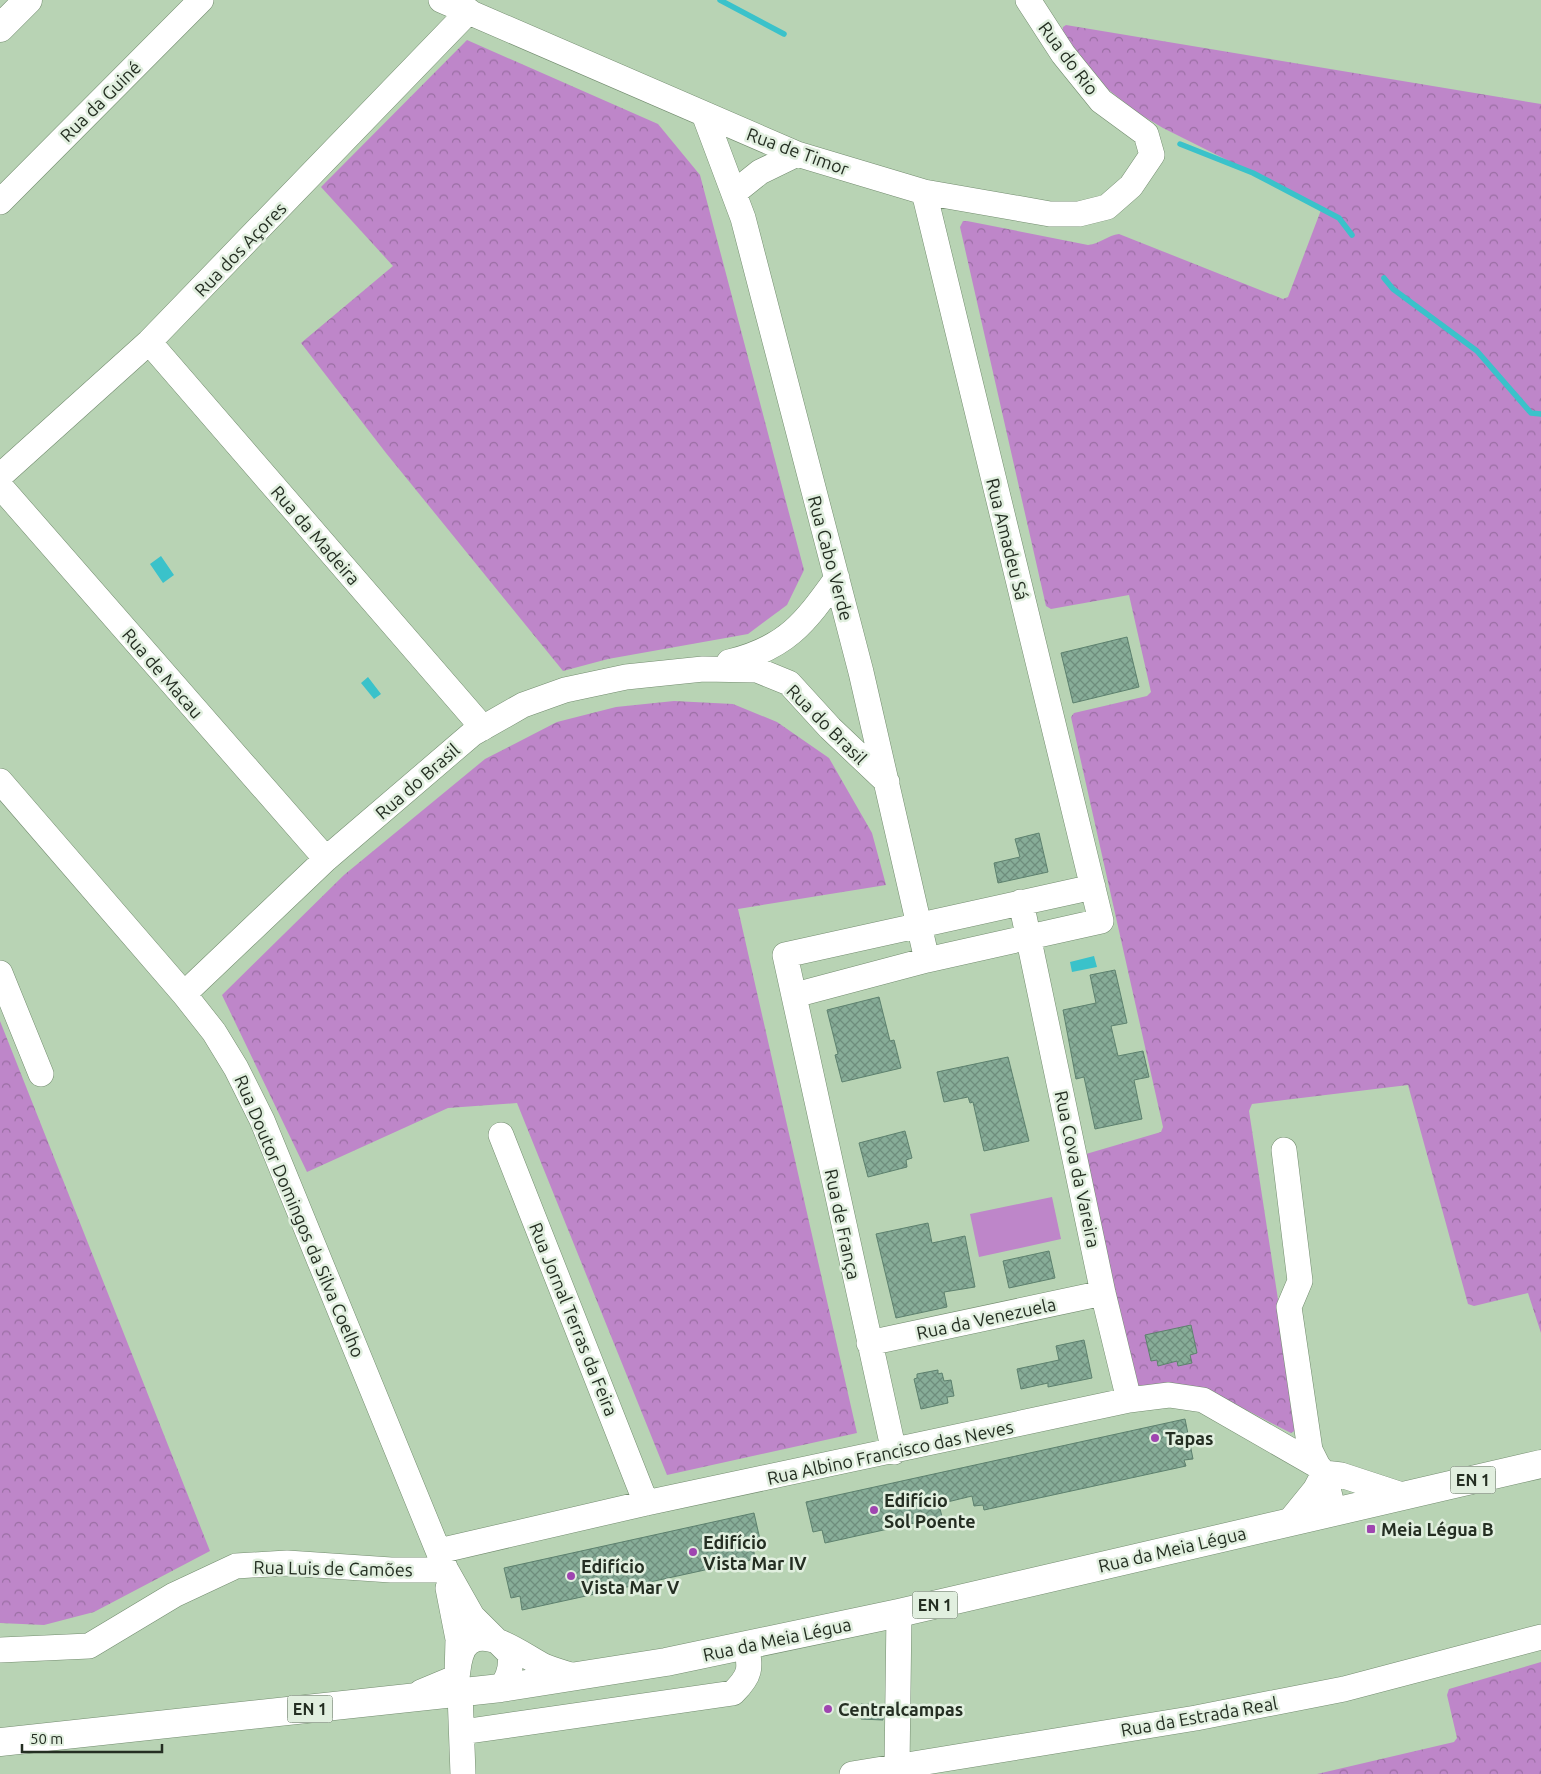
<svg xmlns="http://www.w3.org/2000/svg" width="1541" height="1774" viewBox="0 0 1541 1774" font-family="Ubuntu,sans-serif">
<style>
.forest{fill:url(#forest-crowns)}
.pitch{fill:#be86c9}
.water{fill:#3ac2ca}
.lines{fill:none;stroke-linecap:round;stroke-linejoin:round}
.stream{stroke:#3ac2ca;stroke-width:5.5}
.building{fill:url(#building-cross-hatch);stroke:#5d816e}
.minor-casing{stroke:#738c6f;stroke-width:26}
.major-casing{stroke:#738c6f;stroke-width:29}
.minor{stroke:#fff;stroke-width:25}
.major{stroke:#fff;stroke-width:28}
.poi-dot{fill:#9f45b0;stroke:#e1efdf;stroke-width:2}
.labels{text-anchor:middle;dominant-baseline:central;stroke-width:5;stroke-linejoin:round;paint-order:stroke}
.shield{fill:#e1efdf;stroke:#5d685b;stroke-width:1}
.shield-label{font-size:16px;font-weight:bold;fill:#242e22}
.street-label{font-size:18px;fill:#242e22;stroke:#e1efdf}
.poi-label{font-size:18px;font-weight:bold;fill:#242e22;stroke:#e1efdf;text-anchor:start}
</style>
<defs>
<pattern id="forest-crowns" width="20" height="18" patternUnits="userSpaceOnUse" patternTransform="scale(1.25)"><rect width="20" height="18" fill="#be86c9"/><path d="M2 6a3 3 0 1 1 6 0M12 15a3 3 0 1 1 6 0" fill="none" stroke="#9a6ea3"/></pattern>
<pattern id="building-cross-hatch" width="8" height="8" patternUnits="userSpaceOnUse" patternTransform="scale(1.25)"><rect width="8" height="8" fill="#87ad98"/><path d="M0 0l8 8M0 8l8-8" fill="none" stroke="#6e8d7c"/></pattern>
</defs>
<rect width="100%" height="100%" fill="#b8d3b4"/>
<path class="forest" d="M1066,25L1541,104V1333L1528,1293L1474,1306L1468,1304L1408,1085L1252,1104L1249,1111L1297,1423L1296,1430L1291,1433L1206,1389L1143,1386L1136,1385L1131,1380L1086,1154L1161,1132L1163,1127L1071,717L1074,713L1147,696L1151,692L1129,595L1051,609L1046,606L960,227L963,221H967L1088,245C1100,244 1108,235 1119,234L1283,299L1288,297L1321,210L1317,205L1163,128L1138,113L1105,87L1062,32L1063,27Z
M467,40L658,124L700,175L804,570L787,605L748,634L608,659L563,671L386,453L301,343L393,266L321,187Z
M674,701L733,704L777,722L829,758L872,833L886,885L738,909L857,1433L667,1475L517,1103L448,1108L307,1172L222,995L344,875L485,759L557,722L616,707Z
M0,1021L210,1551L94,1612L44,1625L0,1623Z
M1541,1662V1774H1317L1454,1742L1457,1738L1447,1695L1449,1689Z"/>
<path class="pitch" d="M1052,1197L1061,1239L979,1257L970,1214Z"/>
<path class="water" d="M161,556L174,575L163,583L150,564Z
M368,677L381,694L374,699L361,683Z
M1094,956L1097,967L1072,972L1070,962Z"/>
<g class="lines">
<path class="stream" d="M720,0L784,34
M1180,144L1253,173L1339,218L1352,235
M1384,278L1393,289L1477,351L1531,413L1541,414"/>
</g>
<path class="building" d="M1127,637L1139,687L1073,703L1061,653Z
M1039,833L1048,872L998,883L994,863L1020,857L1015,839Z
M1115,970L1127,1023L1111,1026L1118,1056L1143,1051L1149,1077L1134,1080L1142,1119L1095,1129L1084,1077L1076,1079L1063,1010L1096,1003L1090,975Z
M879,997L890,1041L894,1040L901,1068L842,1082L835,1055L838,1054L827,1010Z
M1008,1057L1029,1141L984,1151L973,1102L970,1103L968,1097L944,1102L937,1072Z
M905,1131L912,1158L906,1160L907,1167L868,1177L859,1143Z
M928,1223L932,1243L965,1236L975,1287L944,1292L947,1307L896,1318L876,1234Z
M1049,1251L1055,1278L1009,1288L1003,1261Z
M1191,1325L1197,1353L1190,1355L1192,1363L1178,1366L1177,1361L1158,1366L1157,1360L1151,1361L1145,1335Z
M1084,1340L1092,1378L1048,1387V1383L1021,1389L1017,1369L1059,1360L1056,1346Z
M938,1370V1374L942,1373L944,1381L951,1380L954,1396L947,1397L948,1403L921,1409L914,1379L917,1378V1374Z
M1185,1419L1193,1459L1184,1460L1186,1466L984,1510L983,1505L974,1506L972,1496L939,1504L942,1517L825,1543L822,1530L813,1532L806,1502Z
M754,1513L761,1544L753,1546L755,1559L522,1610L520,1596L511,1598L504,1568Z
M861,1704L883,1705V1720L861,1719Z"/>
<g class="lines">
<defs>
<path id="minor" d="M441,0L797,154L924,192L1050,214H1079L1107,207L1131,186L1152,155L1146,134L1101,101L1063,54L1028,0
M704,114L743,218L861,672L927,960
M735,192L760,172L797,154
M0,202L201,0
M149,342L483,728
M0,476L149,342L469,11
M0,486L326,859
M729,662C786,648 804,624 837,578
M0,781L184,994L214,1032L236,1068L262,1120L446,1570L472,1616L510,1654C512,1667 509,1677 501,1688
M1021,902L1103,1293L1129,1400
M0,973L41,1074
M184,994L326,859L472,734L523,705L565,690L626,677L703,669L757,670L789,683L830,728L887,782
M795,995L927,960L1101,921L924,192
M501,1135L646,1503
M1284,1150L1300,1281L1289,1307L1310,1450L1318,1466
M869,1343L1103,1293
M894,1452L785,955L1093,887
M1324,1473L1341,1475L1405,1496
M1289,1522L1315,1490L1324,1473
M439,1551L646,1503L1129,1400L1169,1395L1203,1400L1318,1466L1324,1473L1334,1512
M448,1588L458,1639L457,1677L460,1693L463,1774
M0,1650L89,1646L174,1595L236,1566L287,1563L391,1570H446
M421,1692L457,1677C459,1665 459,1649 470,1642C490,1628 527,1658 544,1666C554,1670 564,1673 574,1676
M462,1732L733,1693C751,1675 751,1669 746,1645
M897,1767L899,1613
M852,1774L1196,1718L1344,1689L1541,1637"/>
<path id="major" d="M0,28L28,0
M0,1742L501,1688L666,1662L899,1613L1541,1464"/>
</defs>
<use href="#minor" class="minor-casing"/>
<use href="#major" class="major-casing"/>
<use href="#minor" class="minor"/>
<use href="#major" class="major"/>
</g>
<g class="poi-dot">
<circle cx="1155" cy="1438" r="5"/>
<circle cx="874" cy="1510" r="5"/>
<rect x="1366" y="1524" width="10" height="10" rx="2.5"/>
<circle cx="693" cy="1552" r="5"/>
<circle cx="571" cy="1576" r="5"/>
<circle cx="828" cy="1709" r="5"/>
</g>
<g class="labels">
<g class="shield">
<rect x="1450.5" y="1466.5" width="45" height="27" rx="4"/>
<rect x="912.5" y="1591.5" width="45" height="27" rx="4"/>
<rect x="287.5" y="1695.5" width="45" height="27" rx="4"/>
</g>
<g class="shield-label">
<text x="1473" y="1480">EN 1</text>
<text x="935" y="1605">EN 1</text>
<text x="310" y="1709">EN 1</text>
</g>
<g class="street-label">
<text transform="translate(1069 58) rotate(53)">Rua do Rio</text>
<text transform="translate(100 101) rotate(-45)">Rua da Guiné</text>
<text transform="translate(798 151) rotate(20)">Rua de Timor</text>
<text transform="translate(240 249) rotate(-46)">Rua dos Açores</text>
<text transform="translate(316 535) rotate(49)">Rua da Madeira</text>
<text transform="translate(1008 539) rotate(76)">Rua Amadeu Sá</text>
<text transform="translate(831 558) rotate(75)">Rua Cabo Verde</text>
<text transform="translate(163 673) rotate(49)">Rua de Macau</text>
<text transform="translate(827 724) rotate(45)">Rua do Brasil</text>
<text transform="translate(417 781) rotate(-41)">Rua do Brasil</text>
<text transform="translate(1078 1169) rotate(78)">Rua Cova da Vareira</text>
<text transform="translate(300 1216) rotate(67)">Rua Doutor Domingos da Silva Coelho</text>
<text transform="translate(843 1224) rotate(78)">Rua de França</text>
<text transform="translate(986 1318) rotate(-12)">Rua da Venezuela</text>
<text transform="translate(574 1319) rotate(68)">Rua Jornal Terras da Feira</text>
<text transform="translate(890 1452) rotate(-12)">Rua Albino Francisco das Neves</text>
<text transform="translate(1172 1549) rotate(-13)">Rua da Meia Légua</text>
<text transform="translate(333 1568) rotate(1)">Rua Luis de Camões</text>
<text transform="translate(777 1639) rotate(-12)">Rua da Meia Légua</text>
<text transform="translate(1199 1716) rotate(-10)">Rua da Estrada Real</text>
</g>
<g class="poi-label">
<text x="1165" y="1438">Tapas</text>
<text x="884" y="1500">Edifício<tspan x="884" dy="21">Sol Poente</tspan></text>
<text x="1381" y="1529">Meia Légua B</text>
<text x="703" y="1542">Edifício<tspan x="703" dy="21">Vista Mar IV</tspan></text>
<text x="581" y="1566">Edifício<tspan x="581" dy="21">Vista Mar V</tspan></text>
<text x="838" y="1709">Centralcampas</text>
</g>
</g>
<path d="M22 1744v8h140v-8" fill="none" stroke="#242e22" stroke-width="2.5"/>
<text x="30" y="1744" font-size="15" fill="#242e22" stroke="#e1efdf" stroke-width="4" paint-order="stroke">50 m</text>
</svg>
